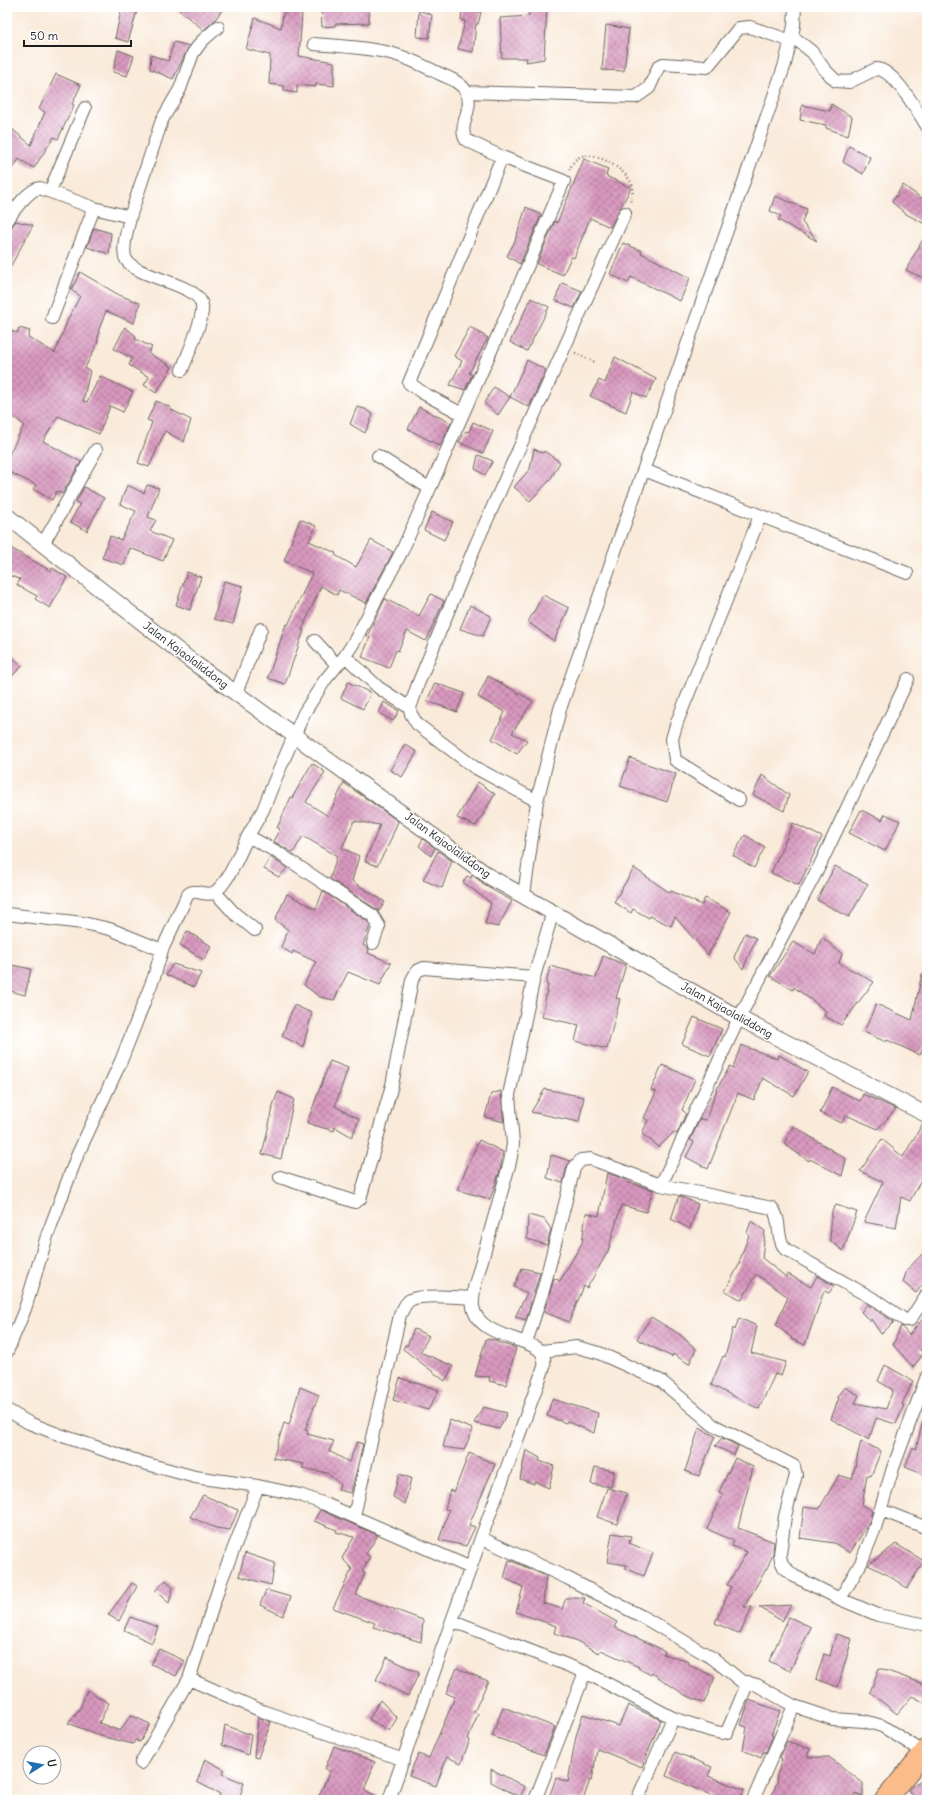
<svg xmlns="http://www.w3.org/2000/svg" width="934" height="1807" viewBox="0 0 934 1807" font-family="Delius,sans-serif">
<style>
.building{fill:url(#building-cross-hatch)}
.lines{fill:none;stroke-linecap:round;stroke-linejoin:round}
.minor-casing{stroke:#69645e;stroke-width:14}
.tertiary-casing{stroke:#69645e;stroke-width:17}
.trunk-casing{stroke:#69645e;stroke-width:22}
.path{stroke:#69645e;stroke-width:2.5;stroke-dasharray:1 3;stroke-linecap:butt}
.minor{stroke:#fff;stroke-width:12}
.tertiary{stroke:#fff;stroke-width:15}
.trunk{stroke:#fabc8b;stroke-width:20}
.labels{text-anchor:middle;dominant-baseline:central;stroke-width:3;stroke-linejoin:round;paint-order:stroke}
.street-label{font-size:11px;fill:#1c1c1c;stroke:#fff}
</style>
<defs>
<pattern id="building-cross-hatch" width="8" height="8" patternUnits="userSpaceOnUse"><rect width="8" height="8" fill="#d999bf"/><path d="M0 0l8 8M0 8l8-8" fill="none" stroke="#af7c9a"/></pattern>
</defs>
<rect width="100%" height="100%" fill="#fff"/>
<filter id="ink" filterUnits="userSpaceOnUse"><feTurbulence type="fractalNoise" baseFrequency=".025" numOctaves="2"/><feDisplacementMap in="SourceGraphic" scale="8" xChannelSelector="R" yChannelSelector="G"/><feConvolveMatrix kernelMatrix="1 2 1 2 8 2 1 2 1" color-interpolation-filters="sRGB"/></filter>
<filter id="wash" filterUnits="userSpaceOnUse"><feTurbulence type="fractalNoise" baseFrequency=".012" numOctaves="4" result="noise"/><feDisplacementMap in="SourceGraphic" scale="16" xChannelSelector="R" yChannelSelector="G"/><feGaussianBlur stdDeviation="0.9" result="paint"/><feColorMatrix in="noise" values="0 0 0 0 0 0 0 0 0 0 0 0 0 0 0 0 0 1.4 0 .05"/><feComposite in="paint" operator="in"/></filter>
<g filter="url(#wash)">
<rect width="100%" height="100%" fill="#f9ead9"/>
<g id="blocks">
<path class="building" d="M122,7L137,11L128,42L115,38Z
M175,7H224L215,20L204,30Z
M321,7H369V23L335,24V26L322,27Z
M469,7H478L477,12H481L478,24H476L473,52L458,49L465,21L461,20L462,8L468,10Z
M528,7H547L544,59L526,62L527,58H502L500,18L529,16Z
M284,9L302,14L299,56L334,62V86L316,84V87L297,85V93L284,91V86L269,84L270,55L246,49L255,18L281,28Z
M419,10L432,15L429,38L417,37Z
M606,25L629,29L624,71L602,70Z
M174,42L189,46L173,79L150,69L151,55L168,61Z
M118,50L134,56L127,76L113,72Z
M56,74L81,85L72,104L74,105L58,139L54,137L34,168L19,159L14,167L7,162V140L12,129L31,145L45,112L39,109Z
M831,104L852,117L848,136L826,128V125L800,120L802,105L830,111Z
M849,146L870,157L863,174L843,162Z
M584,159L608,169L606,176L631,188L610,227L590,218L574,258L571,257L563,275L537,264L555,221L557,223Z
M903,185L927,202V225L906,214L892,202Z
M775,196L807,209L802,222L817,241L778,220L781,216L770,211Z
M526,207L541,215L520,264L507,256L515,241Z
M16,221L33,225L7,273V238L11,227Z
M94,228L111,233L109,254L87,247Z
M927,232V268L923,278L906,270Z
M623,243L642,251L641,253L690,278L680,301L631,277L628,283L610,274Z
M80,272L119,295L140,303L134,323L106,311L98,332H99L97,344L85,368L90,371L83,401L87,402L100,376L133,392L123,412L110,406L99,434L58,416L43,441L81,462L62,494L57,491L52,500L33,489L36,485L7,471V459L24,425L7,412V329L17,333L19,328L30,331L28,337L55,353L68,319L80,296L71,290Z
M562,283L582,291L574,308L555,300Z
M531,298L549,307L527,351L510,342Z
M125,327L136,336L135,339L152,347L148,353L172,367L156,393L144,385L149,377L129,365L132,358L114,349Z
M470,327L488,338L469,373L472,375L465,390L450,385L462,361L454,356Z
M615,357L656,379L646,398L633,392L626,412L590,396L599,380L605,383Z
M527,360L546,370L529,407L510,397Z
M494,387L510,397L498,415L484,403Z
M156,401L170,407V409L191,420L184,442L165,431L149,467L138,463L152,422L147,420Z
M357,407L365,409L373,415L365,433L350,424Z
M419,407L451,423L440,446L408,429Z
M473,422L493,431L483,453L459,442L466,431L469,432Z
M534,449L543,453L544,451L560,462L550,480L530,501L514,487L530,469Z
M478,455L493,461L485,475L475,469Z
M127,485L144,493L147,485L159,488L148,517L156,520L150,531L172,540L163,561L130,548L124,565L102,558L110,536L121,540L136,511L120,504Z
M84,487L104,498L87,531L70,522L80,504L76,502Z
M432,512L453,522L444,540L424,530Z
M300,519L316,526L309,541L336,553L335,555L356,567L371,540L393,552L366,603L339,590L337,595L321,586L302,630H304L285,684L268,678L286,624L288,625L312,573L284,561Z
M7,546L51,571L52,568L67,577L50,608L35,599L37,596L17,585L20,579L7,575Z
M187,572L201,577L190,610L176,605Z
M224,581L243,586L233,624L214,619Z
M431,594L444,601L426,641L407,631L398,651L396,650L389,668L362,657L370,637L367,636L385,599L419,616Z
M543,595L569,608L554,641L528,622Z
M470,605L491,616L483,636L460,629Z
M7,652L22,666L7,681Z
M488,676L533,701L512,733L527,740L517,754L492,739L505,712L478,697Z
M348,682L371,693L363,709L341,698Z
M435,683L464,693L457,712L427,701Z
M384,702L399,711L393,721L379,713Z
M405,744L417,752L402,777L390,770Z
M630,758L676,774L667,802L620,786Z
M312,763L325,772L306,802L328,816L344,783L398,821L389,844L377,866L365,861L380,825L354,821L342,848L359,856L352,881L385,902L379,911L330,879L337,856L303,836L293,853L273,841L280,829L277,828L291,797L292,798Z
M762,775L789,795L784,811L753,795Z
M478,782L495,794L476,826L457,818Z
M861,810L882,820L885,814L900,821L885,851L849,833Z
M793,823L822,837L799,885L771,873Z
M745,835L765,847L754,868L733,855Z
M423,839L435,848L431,856L419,846Z
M438,851L452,861L442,888L423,880Z
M270,857L287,868L279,877L264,869Z
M835,866L868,884L849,917L817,900Z
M634,868L670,893L671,891L702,905L705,898L731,912L708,955L675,917L671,926L650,916L649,918L633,909L631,913L614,902Z
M472,875L483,883L482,884L512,901L498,927L485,924L491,903L463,882L467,876L471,878Z
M323,891L367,921L370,926L363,945L369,949L368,953L391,963L380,985L348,972L334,1000L320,997L304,985L316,962L293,951L292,954L281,947L288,930L275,920L287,894L316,909Z
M187,931L211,946L204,960L180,945Z
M745,933L756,938L743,969L734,957Z
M822,937L842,954L839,963L874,982L841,1025L824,1016L826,1011L794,987L793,990L770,976L793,942L815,954Z
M603,956L626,965L616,998L620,999L607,1049L575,1041L579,1025L542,1017L548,985L546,984L550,966L596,978Z
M7,964L31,969L25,995L7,990Z
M173,964L201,973L194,987L166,975Z
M922,974L927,975V1039L920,1055L887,1040L886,1042L864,1032L876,1004L912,1020Z
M294,1005L312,1013L303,1047L282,1036Z
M694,1017L722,1029L710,1056L682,1044Z
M741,1045L778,1059L779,1055L808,1072L794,1096L763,1078L754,1100L738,1093L708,1169L686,1157L694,1142L690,1140L700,1119L706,1120L717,1089L730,1066L733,1068Z
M330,1061L348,1068L335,1106L359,1119L352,1137L335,1127L334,1131L307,1123Z
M662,1065L695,1079L682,1110L686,1113L677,1134L674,1132L659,1147L642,1134L648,1120L644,1118L656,1092L651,1090Z
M832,1087L860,1101L863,1094L896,1109L878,1129L846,1115L842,1123L820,1113Z
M545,1089L584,1097L579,1122L531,1112Z
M501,1091L503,1115L504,1122L485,1117L491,1094Z
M278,1092L294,1099L281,1159L262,1154L273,1108H272Z
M923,1123L927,1124V1168L910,1201L901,1197L896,1228L864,1222L883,1182L860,1171L882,1139L903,1157Z
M793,1126L846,1159L842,1176L810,1159L809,1161L784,1144Z
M479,1140L503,1152L500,1171L490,1199L457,1190Z
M551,1155L571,1161L567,1166L563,1183L547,1178Z
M607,1173L627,1180V1182L653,1190L646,1212L621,1205L608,1251L587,1288L584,1286L569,1322L544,1312L554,1278L560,1281L582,1243L586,1213L599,1216Z
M679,1196L698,1204L690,1229L671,1219Z
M836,1205L857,1212L843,1251L830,1240L832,1211Z
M528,1215L544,1219L551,1229L547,1245L527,1239Z
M751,1221L765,1231L762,1258L786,1277L788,1274L811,1287L817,1276L834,1286L829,1293L824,1291L805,1345L791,1339L792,1338L776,1325L788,1297L756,1274L742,1300L725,1291L740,1263L739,1262L749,1235L747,1233Z
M927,1249V1279L916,1293L903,1282L907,1270Z
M522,1268L540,1272L526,1320L515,1317L527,1293L514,1287Z
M867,1304L894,1322L881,1334L871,1319L870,1321L861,1312Z
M927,1314V1343L920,1350L924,1353L913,1367L893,1345L901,1326L909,1335Z
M651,1317L679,1334L696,1349L689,1364L673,1354L672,1357L637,1339Z
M739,1318L757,1326L751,1353L786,1362L781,1376L775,1374L759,1409L711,1385L723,1356L725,1357L733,1328L735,1330Z
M414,1329L429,1336L420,1352L453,1366L445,1381L403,1349L405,1345L407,1346Z
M486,1339L496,1340L498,1341L497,1342L516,1348L506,1385L489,1381L490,1377L475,1376Z
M885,1365L913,1381L902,1404L904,1405L896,1424L876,1418L869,1440L831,1419L839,1398L837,1397L844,1387L859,1395L855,1403L886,1409L893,1390L878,1381Z
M400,1378L439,1390L428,1410L393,1400Z
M300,1387L319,1395L305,1430L308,1431L307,1434L334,1441L329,1451L349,1462L357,1442L363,1444L351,1493L338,1490L340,1484L327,1473L302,1468L304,1464L273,1458L284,1423L289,1425Z
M552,1399L598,1413L594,1433L567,1421L566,1423L547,1416Z
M483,1407L507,1413L499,1429L474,1423Z
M450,1420L473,1429L464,1450L443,1447Z
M923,1421H927V1476L905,1467L913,1447L916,1449Z
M699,1428L715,1436L699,1476L685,1471Z
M722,1438L738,1446L734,1455L715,1446Z
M861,1441L881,1451L871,1476L867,1475L862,1505L872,1511L869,1523L850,1553L834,1543L800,1538L804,1507L819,1509L839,1475L852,1479Z
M526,1450L540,1458L539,1461L554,1466L549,1488L534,1481V1484L520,1479Z
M469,1453L495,1464L469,1525L475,1527L466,1546L439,1540L449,1510L445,1509L450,1490L454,1492Z
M735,1458L753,1467L738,1528L774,1542L773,1554L768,1566L744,1607H752L740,1634L715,1623L731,1587L727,1585L747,1552L732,1546L734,1541L707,1529L723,1494L719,1492Z
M595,1467L614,1471L611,1487L591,1484Z
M399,1474L411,1478L405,1504L393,1497Z
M607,1488L627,1493L617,1524L597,1517Z
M203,1495L238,1510L230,1530L216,1528L190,1517Z
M320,1510L378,1535L366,1554L370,1557L362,1572L365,1573L356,1595L423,1620L421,1642L373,1627L375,1623L333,1608L352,1569L342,1558L354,1537L336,1532L337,1530L314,1521Z
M612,1533L631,1536L629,1543L653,1553L644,1576L625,1568L627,1565L607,1562Z
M896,1544L924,1561L907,1588L886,1574L868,1565Z
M245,1553L275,1563L271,1585L239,1576Z
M509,1560L546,1576L543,1603L562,1609L566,1598H585L583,1603L617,1622L614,1627L665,1651L663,1654L689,1662V1665L715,1677L704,1703L685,1695L652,1673L651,1675L638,1668L639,1667L601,1650L599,1653L575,1640L554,1633L556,1626L516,1612L523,1587L504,1578Z
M166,1580L173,1588L169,1603L155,1591Z
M132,1583L137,1586L119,1621L108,1615Z
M266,1590L291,1597L283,1616L260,1605Z
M791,1605L782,1621L759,1607Z
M130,1617L158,1627L152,1643L124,1630Z
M789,1617L811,1627L790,1671L769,1661Z
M836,1634L852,1639L838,1687L816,1679L824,1654L830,1656Z
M159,1649L185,1661L176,1676L151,1664Z
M387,1657L419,1673L408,1696L376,1680Z
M457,1668L488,1681L474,1712L478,1714L468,1739L470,1740L461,1763L447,1757L436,1786L409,1776L418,1754L429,1758L455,1697L446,1693Z
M879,1668L927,1685V1704L912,1696L897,1714L870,1692Z
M87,1690L109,1703L99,1723L120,1731L131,1715L150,1724L140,1742L135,1740L133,1744L101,1736L68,1723L80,1708Z
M380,1700L397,1718L389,1731L369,1719Z
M749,1700L780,1711L771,1735L773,1736L766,1752H763L761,1758L743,1750L747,1727L741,1725Z
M628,1705L661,1720L642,1767L597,1749L592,1781L590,1780L583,1800H548L556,1778L568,1782L576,1736L583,1714L619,1726Z
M503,1707L555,1727L544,1755L492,1736Z
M258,1717L271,1722L258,1758L254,1757Z
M225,1725L251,1735L248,1755L222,1745Z
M787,1741L810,1749L807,1757H829L863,1783V1797L856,1793L853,1800H770L778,1780L776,1779L782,1759L780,1758Z
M334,1746L375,1762L364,1790L382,1798V1800H317L330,1771L325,1769Z
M675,1752L712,1767L708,1776L744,1790L740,1800H709L711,1795L666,1776Z
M205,1759L225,1770L222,1774L244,1783L239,1800H228L219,1796L220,1794L197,1782Z
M491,1769L525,1787L520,1797L491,1782Z
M920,1781L927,1788V1800H918L908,1791L912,1786Z"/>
</g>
</g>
<g filter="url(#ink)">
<use href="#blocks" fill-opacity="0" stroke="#69645e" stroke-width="1"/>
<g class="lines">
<defs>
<path id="minor" d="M792,36L812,52L825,70L836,81L849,82L876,69C893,68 918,112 927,126
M314,44C339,46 365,47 390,53C407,57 424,66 440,74C450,78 462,83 467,93C474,109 457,126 466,140L502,157L564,181L498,335L402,551L354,642L345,656L325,680L304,713L274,782L263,810L248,836L277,852L373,916L379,926L373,943
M467,92L636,97L649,88L659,66L663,64L707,67L739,28L750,27L791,41
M50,191L85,108
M130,217C128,229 122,245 125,257C132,279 200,282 202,306C204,319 187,356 182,370
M7,221C13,211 29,189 40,188L94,208L130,217L162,120L180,89L193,53L202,41L218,27
M52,318L94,208
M462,414L423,393L409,383L502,157
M378,456L429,488
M644,470L907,573
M43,544L96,450
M315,641L337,665
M345,656L379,688L410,708
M236,693L261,629
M739,800L675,760L672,739L677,722L760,516
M537,801L474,767L417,724L411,714L410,708L418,684L476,544L625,213
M215,892L234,913L255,930
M524,895L537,801L560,709L785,64L794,26L795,7
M7,914L83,923L110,929L162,950
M280,1177L355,1202L360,1199L392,1085L412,980L417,971L424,968L534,977
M661,1185L739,1018L820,865L908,679
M526,1343C508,1336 477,1330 473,1307C472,1301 474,1294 474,1288L510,1162L513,1144L509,1095L534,977L553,911
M542,1351L577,1347L599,1353L661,1381L713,1425L790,1464L794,1466L796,1475L785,1516L780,1554L781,1561L784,1567L794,1576L840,1599L878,1615L927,1625
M7,1352L25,1309L47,1236L77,1156L121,1061L154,977L162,950L187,896C193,886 206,898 215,892C229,882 240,852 248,836
M7,1410L29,1423L63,1436L140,1462L195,1477L258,1486L300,1495L325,1504L471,1568
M881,1510L927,1528
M354,1516L400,1315C403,1310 405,1303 410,1300C420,1294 460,1297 473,1298
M481,1538L567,1578L643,1617L714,1659L741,1681L757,1685L794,1706L833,1719L864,1721L882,1726L925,1753
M840,1599L861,1563L875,1528L893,1468L927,1376
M453,1621L585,1672L673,1718L712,1731L721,1733L727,1732L748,1682
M189,1679L262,1711L404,1760
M141,1763L189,1679L221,1581L258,1486
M389,1800L481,1538L544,1367C546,1352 539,1348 526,1343L544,1287L574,1168L581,1160L591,1159L661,1185L772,1208C782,1219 775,1235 785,1249L877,1301L905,1320H910L927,1294
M535,1800L585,1672
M637,1800L673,1718
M753,1800L794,1706"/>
<path id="tertiary" d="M7,516L190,660L490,877L739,1018L927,1115"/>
<path id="trunk" d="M885,1800L927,1749"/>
</defs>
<use href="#minor" class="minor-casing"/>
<use href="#tertiary" class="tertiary-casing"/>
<use href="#trunk" class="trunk-casing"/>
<path class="path" d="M569,170C571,166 573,161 578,158C593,148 632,172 633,189C633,193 631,198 630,202
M575,353L595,362"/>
<use href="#minor" class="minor"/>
<use href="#tertiary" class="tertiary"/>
<use href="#trunk" class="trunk"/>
</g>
</g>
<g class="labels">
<g class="street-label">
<text transform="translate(186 655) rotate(37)">Jalan Kajaolaliddong</text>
<text transform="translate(448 845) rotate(36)">Jalan Kajaolaliddong</text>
<text transform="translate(727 1010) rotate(29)">Jalan Kajaolaliddong</text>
</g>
</g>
<rect width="934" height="1807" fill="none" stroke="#fff" stroke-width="24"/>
<g transform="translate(42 1765) rotate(79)"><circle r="19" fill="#ffffff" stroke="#a4a4a4"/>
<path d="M0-3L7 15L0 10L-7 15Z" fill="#1f6fb2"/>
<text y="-6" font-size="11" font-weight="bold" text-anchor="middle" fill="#1c1c1c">U</text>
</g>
<path d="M24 40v6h107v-6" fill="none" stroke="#1c1c1c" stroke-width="2"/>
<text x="30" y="40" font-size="12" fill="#1c1c1c" stroke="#ffffff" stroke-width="3" paint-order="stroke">50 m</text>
</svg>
